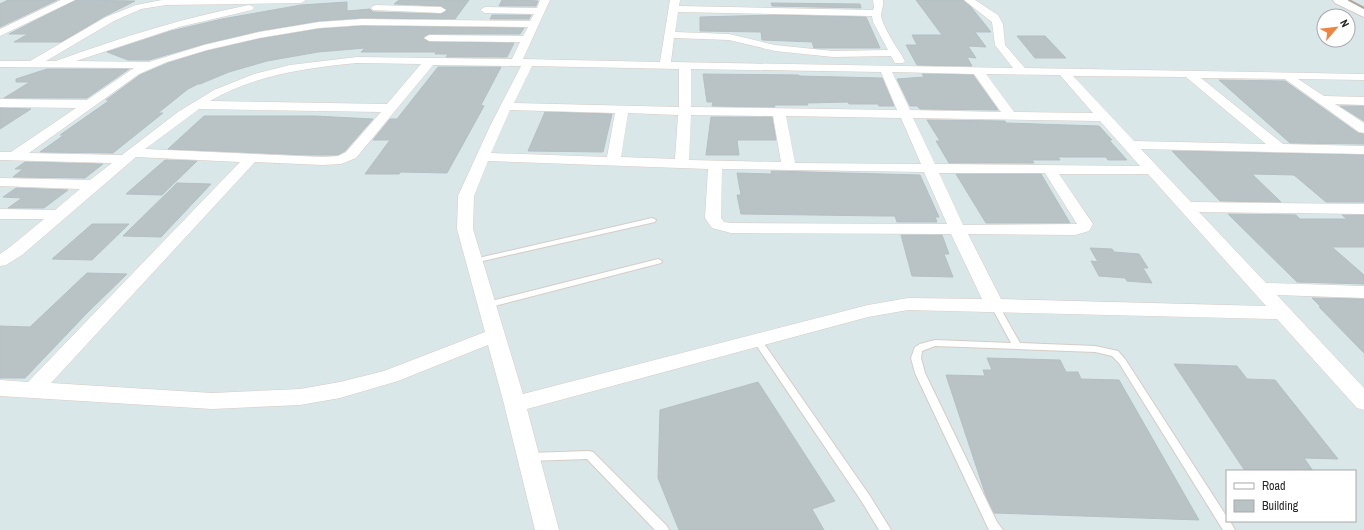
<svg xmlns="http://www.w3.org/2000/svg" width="1364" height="530" viewBox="0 0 1364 530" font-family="'Archivo Narrow',sans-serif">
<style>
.building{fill:#b9c2c4;stroke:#b4c0c4}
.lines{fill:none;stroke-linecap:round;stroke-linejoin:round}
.lane-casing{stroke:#d5ccc5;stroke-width:2}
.street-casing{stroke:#d5ccc5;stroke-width:1}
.secondary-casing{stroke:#d5ccc5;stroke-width:2}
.lane{fill:#fff;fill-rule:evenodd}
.street{fill:#fff;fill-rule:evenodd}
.secondary{fill:#fff;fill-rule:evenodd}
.rail{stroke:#b1a69d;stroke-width:2}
</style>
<rect width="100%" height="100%" fill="#dae7e9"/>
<path class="building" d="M8,0H57L0,27V4Z
M76,0L135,1L105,16L61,42H14L28,34H9Z
M399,0H469L455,19L362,18L319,21L259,31L204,44L149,60H128L107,52L171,31L222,19L301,5L347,2V11L370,9L373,12L441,14L447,11L441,6L394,4Z
M502,0H523L538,1L536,6H499Z
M916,0H963L971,7L991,32H975L986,47L968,46L976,58L967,57L972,66L917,65L906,45H917L912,35H942Z
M771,3L860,4L861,8L772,6Z
M492,15H531L529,19H490Z
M773,15L866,17L880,48H814L812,42L762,40L761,32L700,31V17Z
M362,26L524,28L520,34H429L423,37L429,42L514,43L507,57H446L448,54H435L436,52H361L365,48L318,52L267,61L229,72L200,84H198L188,89L158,113H163L113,153L40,152L64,135H60L110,100H106L140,75L168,63L207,51L259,39L319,29Z
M1017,36H1045L1066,58H1035Z
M438,67H501L481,105L484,106L447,173L401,172L399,174H365L390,140H373L390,119H397Z
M47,69H129L87,98H4L30,82H16V79Z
M703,74L799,75V76L882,78L894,106H879L878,104H849L848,102L807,103L808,105H774L775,107L712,106L713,102H707Z
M922,74L973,75L998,110L920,109L917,106H910L897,79L924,77Z
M1219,80L1285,81L1358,133L1364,134V144L1290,143Z
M1340,106H1364V121Z
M0,108L31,109L0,129Z
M545,112L612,114L603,152L528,151Z
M204,116H315L373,119L345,151L338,155H308L168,149Z
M711,117H772L776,140H737L739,155H706Z
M927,120L1005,121L1006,123L1099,126L1112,140H1109L1127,160H1108L1106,157H1058L1060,160H1032L1034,163H949L936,141H940Z
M1172,151L1364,155V202H1326L1294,175L1252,174L1281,202L1220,201Z
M165,160L197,161L162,195L126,194Z
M25,162L103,164L85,178L13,177L23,169H15Z
M771,171L920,175L939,217H935L937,222H897L895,216H884L741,214L737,195H741L737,173L772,174Z
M956,174H1041L1070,223H986Z
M177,183L211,184L161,237L123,236Z
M16,188L68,190L44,208H8L22,198L3,197Z
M1228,214L1296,215L1300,219H1347L1342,215H1364V247H1332L1364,275V284L1297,282Z
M92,224H129L92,260L52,259Z
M901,235H942L949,254H944L953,277L912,276Z
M1090,248L1112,249L1114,252L1139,254L1148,268H1143L1152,283L1127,281L1125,278L1099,276L1091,261L1098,262Z
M87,273L127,274L87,313L25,378H0V326L30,327Z
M1312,298L1364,299V353L1319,307H1321Z
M987,358L1060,360L1066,372H1078L1081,379L1119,380L1199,520L994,513L986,496L946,375L985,376L983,370H992Z
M1174,364L1237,366L1247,379L1275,380L1338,459L1304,458L1313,471H1245Z
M758,382L835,501L812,509L824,530H679L658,478L660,410Z"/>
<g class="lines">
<defs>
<path id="lane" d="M652,218L656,220L655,222L474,263L470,261L474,259Z
M658,259L662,261L661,263L487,308L483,305L487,302Z
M995,303L998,304L1020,343L1095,346L1118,351L1125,359L1227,517V521H1230L1235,530H1223L1119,363L1112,356L1095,352L935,346L922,351L921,358L925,373L997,522L1003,530H989L915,373L911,358L915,347L920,344L935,340L1011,343L991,306Z
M757,337L760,338L870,496L891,530H879L862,502L754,342L752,340L754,338Z
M589,451L593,452L667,526L669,530H655L587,459L529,461L525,460L524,457L525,454L529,453Z"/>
<path id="street" d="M61,0H75L0,36V29Z
M162,0H306L301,3L166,5L141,9L114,21L46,61H56C119,38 183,18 249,5L252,6L254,8L252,10L179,27L76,61L149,62L204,45L259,32L319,22L362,19L530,21L534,14L485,13L480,10L485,7L537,8L540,0H550L523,59L660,62L670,0H680L679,6L873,10L874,7L873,0H883C884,7 881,10 881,15C883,29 898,48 905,61L903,63H895L891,56L833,57L775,51L729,40L674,38L671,62L1013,68L995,45L992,22L964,0H975L998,15L1003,24L1005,45L1025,68L1364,74V80L1298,79L1324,96L1364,97V105L1335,104L1364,123V133L1359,132L1285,79L1201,78L1283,144L1364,146V154L1141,149L1191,202L1364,204V214L1199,212L1266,283L1364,286V298L1277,295L1364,388V410L1357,408L1277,319L908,310L868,317L527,409L559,530H535L504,404L488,345L398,381L340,398L300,405L212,409L0,396V380L28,382L240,162L136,157L22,255L6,265L0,266V254L10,247L44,219H0V209L55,210L80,189L0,186V178L90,180L112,163L0,160V152H11L76,108L0,107V99L87,100L134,68L0,67V61H30L106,17L136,5ZM678,12L872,16L873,22L888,50L833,51L775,45L729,34L675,32ZM362,25L528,27L523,36L429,35L424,38L429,41L520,42L512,59L357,57L290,65L254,74L214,90L178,112L122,155L29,153L139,74L167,62L207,50L259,38L319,28ZM357,63L421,64L387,104L210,101C254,75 307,68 357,63ZM433,65L521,66L490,126L458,196L457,229L485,332L384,371L340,382L300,389L212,393L51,383L255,162L323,165L341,164L356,158ZM532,66L679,69V107L514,103ZM691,69L881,72L897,110L691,107ZM892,72L974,74L1001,112L910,110ZM986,74L1060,75L1093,113L1014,112ZM1073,76L1186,77L1266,144L1134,141ZM199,109L381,112L346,152L338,156L323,157L145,149ZM510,110L615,113L607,157L491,153ZM628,113L678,115L675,159L621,157ZM691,115L773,116L781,162L689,160ZM786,116L901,118L921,164L795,163ZM913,118L1100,121L1140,166L935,164ZM488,161L708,169L705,218L712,228L731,233L951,234L982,299L908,298L868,305L523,394L473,229L474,196ZM722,169L924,172L947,224L731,223L724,222L721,218ZM939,173H1045L1077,224L963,225ZM1059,174H1148L1266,306L1001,299L968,234L1075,235L1089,231L1093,224Z
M376,5L441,7L446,10L441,13L373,10L371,8L373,6Z"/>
<path id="secondary" d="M1333,0H1348L1364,8V17L1335,3Z"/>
</defs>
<use href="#lane" class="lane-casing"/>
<use href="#street" class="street-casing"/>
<use href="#secondary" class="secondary-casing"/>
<use href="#lane" class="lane"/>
<use href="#street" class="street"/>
<use href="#secondary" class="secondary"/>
<path class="rail" d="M1349,0L1364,8"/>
</g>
<rect x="1226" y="470" width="130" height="52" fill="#ffffff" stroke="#a9a9a9"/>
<rect x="1234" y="483" width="20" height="6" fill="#ffffff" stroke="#a9a9a9"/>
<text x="1262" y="490" font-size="12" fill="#272727">Road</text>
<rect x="1234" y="500" width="20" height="12" fill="#b9c2c4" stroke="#a9a9a9"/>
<text x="1262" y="510" font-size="12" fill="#272727">Building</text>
<g transform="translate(1336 28) rotate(62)"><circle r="19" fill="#ffffff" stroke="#a9a9a9"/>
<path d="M0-3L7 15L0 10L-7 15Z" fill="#ee8642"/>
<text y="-6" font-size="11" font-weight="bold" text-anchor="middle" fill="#272727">N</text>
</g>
</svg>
